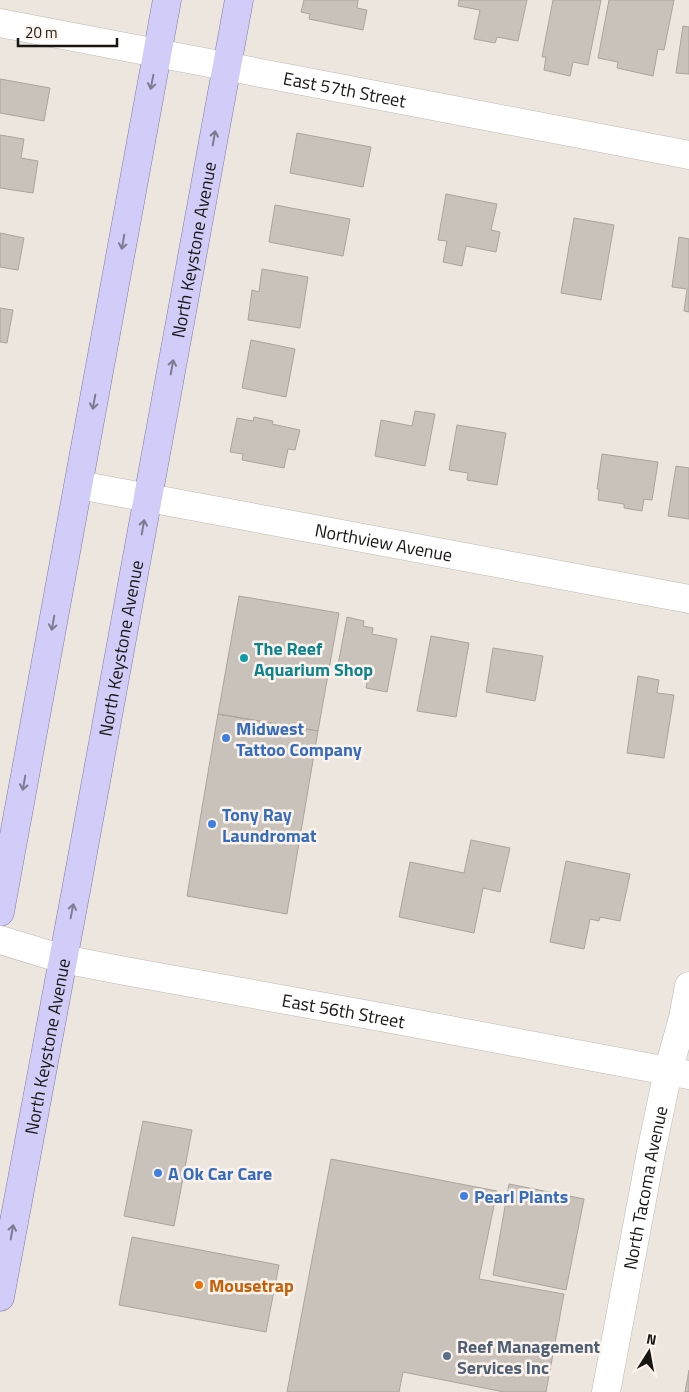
<svg xmlns="http://www.w3.org/2000/svg" width="689" height="1392" viewBox="0 0 689 1392" font-family="'Titillium Web',sans-serif">
<style>
.building{fill:#c9c2bb;stroke:#aba49d}
.lines{fill:none;stroke-linecap:round;stroke-linejoin:round}
.street-casing{stroke:#bfb8b0;stroke-width:29}
.secondary-casing{stroke:#bfb8b0;stroke-width:29}
.primary-casing{stroke:#7d78a5;stroke-width:29}
.street{stroke:#fff;stroke-width:28}
.secondary{stroke:#fff;stroke-width:28}
.primary{stroke:#d2cdf8;stroke-width:28}
.oneway{stroke:#7e7b91}
.culture-dot{fill:#0f9aa8;stroke:#fbf3ec;stroke-width:2}
.shop-dot{fill:#3f7fe0;stroke:#fbf3ec;stroke-width:2}
.food-dot{fill:#e8710a;stroke:#fbf3ec;stroke-width:2}
.service-dot{fill:#5c6f8a;stroke:#fbf3ec;stroke-width:2}
.labels{text-anchor:middle;dominant-baseline:central;stroke-width:5;stroke-linejoin:round;paint-order:stroke}
.street-label{font-size:18px;fill:#181613;stroke:#fbf3ec}
.culture-label{font-size:18px;font-weight:bold;fill:#0d838f;stroke:#fbf3ec;text-anchor:start}
.shop-label{font-size:18px;font-weight:bold;fill:#366cbe;stroke:#fbf3ec;text-anchor:start}
.food-label{font-size:18px;font-weight:bold;fill:#c56008;stroke:#fbf3ec;text-anchor:start}
.service-label{font-size:18px;font-weight:bold;fill:#4e5e75;stroke:#fbf3ec;text-anchor:start}
</style>
<rect width="100%" height="100%" fill="#ede6df"/>
<path class="building" d="M304,0H358L357,8L367,10L363,30L309,19L310,14L301,12Z
M459,0H527L518,41L497,37L495,43L474,39L480,10L458,6Z
M553,0H601L588,65L573,62L570,76L544,70L546,57H542Z
M609,0H674L664,50L658,49L653,76L617,68L618,62L598,58Z
M683,26L689,27V74L676,73Z
M0,79L50,88L44,121L0,113Z
M297,133L371,147L363,187L290,173Z
M0,135L24,139L21,158L38,161L33,193L0,188Z
M446,194L497,204L491,230L500,232L496,252L466,246L462,266L443,262L447,241L438,240Z
M275,205L350,219L343,256L269,242Z
M574,218L614,225L601,300L561,293Z
M0,233L24,238L18,270L0,267Z
M679,237L689,239V312L684,311L687,289L672,287Z
M262,269L308,277L300,328L248,320L252,290L259,292Z
M0,308L13,310L7,343L0,342Z
M251,340L295,349L286,397L242,388Z
M415,411L435,414L425,466L375,456L381,420L412,426Z
M254,417L273,421L272,424L300,430L295,450L288,449L284,468L242,460L243,454L230,452L237,418L253,421Z
M457,425L506,433L497,485L467,480L468,473L449,470Z
M602,454L658,462L652,500L644,499L642,511L624,508V504L598,500L599,489H597Z
M676,466L689,468V519L668,516Z
M239,596L339,613L318,731L218,714Z
M347,617L364,621L363,626L373,628L372,634L397,639L387,692L366,688L369,671L362,670L361,675L353,674L354,668L338,665Z
M431,636L469,643L456,717L417,711Z
M493,648L543,656L535,701L486,692Z
M638,676L659,680L657,693L674,695L664,758L627,753Z
M218,714L318,731L287,914L187,896Z
M471,840L510,848L500,892L483,888L474,933L399,917L410,862L464,873Z
M566,861L630,874L620,921L600,917L599,921L590,919L584,949L550,942Z
M143,1121L192,1130L174,1226L124,1216Z
M331,1159L497,1191L479,1279L564,1294L546,1392H504L403,1372L399,1392H287Z
M509,1184L584,1199L566,1290L493,1275Z
M132,1237L279,1265L266,1332L119,1305Z
M689,1370V1392H685Z"/>
<g class="lines">
<defs>
<g id="street">
<path id="s1" d="M0,23L689,155"/>
<path id="s2" d="M79,485L689,599"/>
<path id="s3" d="M606,1392L651,1152L668,1072L683,1018L689,986"/>
</g>
<g id="secondary">
<path id="s4" d="M0,940L63,959L125,971L386,1018L689,1075"/>
</g>
<g id="primary">
<path d="M0,912L167,0"/>
<path id="s5" d="M0,1297L77,885L239,0"/>
</g>
</defs>
<use href="#street" class="street-casing"/>
<use href="#secondary" class="secondary-casing"/>
<use href="#primary" class="primary-casing"/>
<use href="#street" class="street"/>
<use href="#secondary" class="secondary"/>
<use href="#primary" class="primary"/>
</g>
<defs><path id="oneway-shaft" d="M-6 0H5M1.5-3L5.5 0L1.5 3" fill="none" stroke-width="1.6" stroke-linecap="round" stroke-linejoin="round" transform="scale(1.25)"/></defs>
<g class="oneway">
<use href="#oneway-shaft" transform="translate(152 82) rotate(101)"/>
<use href="#oneway-shaft" transform="translate(214 138) rotate(-80)"/>
<use href="#oneway-shaft" transform="translate(123 242) rotate(100)"/>
<use href="#oneway-shaft" transform="translate(172 367) rotate(-80)"/>
<use href="#oneway-shaft" transform="translate(94 402) rotate(100)"/>
<use href="#oneway-shaft" transform="translate(143 527) rotate(-80)"/>
<use href="#oneway-shaft" transform="translate(53 623) rotate(100)"/>
<use href="#oneway-shaft" transform="translate(24 783) rotate(100)"/>
<use href="#oneway-shaft" transform="translate(72 911) rotate(-79)"/>
<use href="#oneway-shaft" transform="translate(12 1232) rotate(-80)"/>
</g>
<circle class="culture-dot" cx="244" cy="658" r="5"/>
<g class="shop-dot">
<circle cx="226" cy="738" r="5"/>
<circle cx="212" cy="824" r="5"/>
<circle cx="158" cy="1173" r="5"/>
<circle cx="464" cy="1196" r="5"/>
</g>
<circle class="food-dot" cx="199" cy="1285" r="5"/>
<circle class="service-dot" cx="447" cy="1356" r="5"/>
<g class="labels">
<g class="street-label">
<text stroke="none"><textPath href="#s1" startOffset="351">East 57th Street</textPath></text>
<text stroke="none"><textPath href="#s5" startOffset="1065">North Keystone Avenue</textPath></text>
<text stroke="none"><textPath href="#s2" startOffset="310">Northview Avenue</textPath></text>
<text stroke="none"><textPath href="#s5" startOffset="660">North Keystone Avenue</textPath></text>
<text stroke="none"><textPath href="#s4" startOffset="351">East 56th Street</textPath></text>
<text stroke="none"><textPath href="#s5" startOffset="255">North Keystone Avenue</textPath></text>
<text stroke="none"><textPath href="#s3" startOffset="208">North Tacoma Avenue</textPath></text>
</g>
<g class="culture-label">
<text x="254" y="648">The Reef<tspan x="254" dy="21">Aquarium Shop</tspan></text>
</g>
<g class="shop-label">
<text x="236" y="728">Midwest<tspan x="236" dy="21">Tattoo Company</tspan></text>
<text x="222" y="814">Tony Ray<tspan x="222" dy="21">Laundromat</tspan></text>
<text x="168" y="1173">A Ok Car Care</text>
<text x="474" y="1196">Pearl Plants</text>
</g>
<g class="food-label">
<text x="209" y="1285">Mousetrap</text>
</g>
<g class="service-label">
<text x="457" y="1346">Reef Management<tspan x="457" dy="21">Services Inc</tspan></text>
</g>
</g>
<g transform="translate(649 1352) rotate(11)" stroke="#fbf3ec" stroke-width="4" paint-order="stroke">
<path d="M0-4L9 19L0 12L-9 19Z" fill="#181613"/>
<text y="-8" font-size="14" font-weight="bold" text-anchor="middle" fill="#181613">N</text>
</g>
<path d="M18 38v8h99v-8" fill="none" stroke="#181613" stroke-width="2.5"/>
<text x="25" y="38" font-size="15" fill="#181613" stroke="#fbf3ec" stroke-width="4" paint-order="stroke">20 m</text>
</svg>
